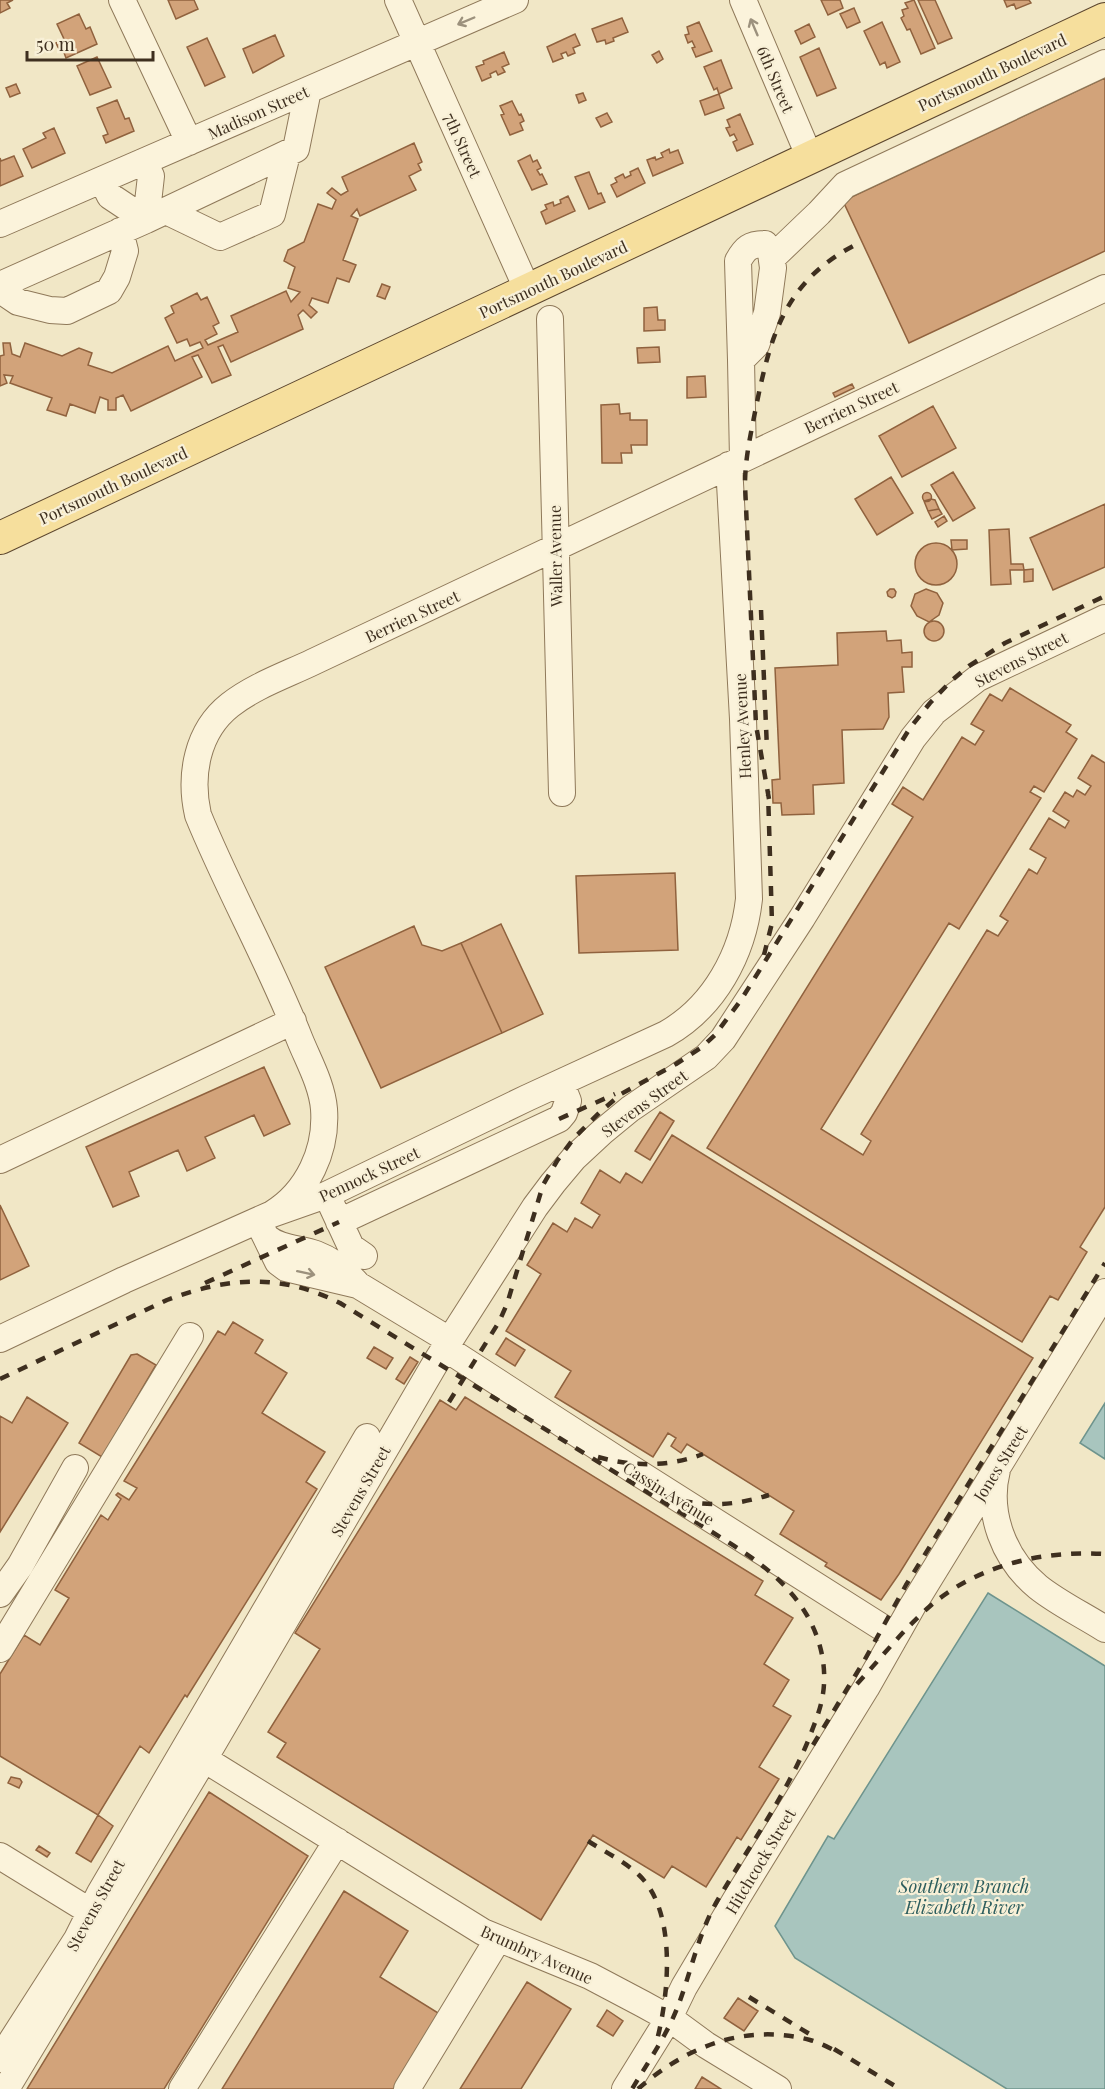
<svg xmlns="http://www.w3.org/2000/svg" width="1105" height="2089" viewBox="0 0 1105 2089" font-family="'Playfair Display',serif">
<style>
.water{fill:#a8c5be;stroke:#6e948d;stroke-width:1.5}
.building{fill:#d2a37a;stroke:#90623e;stroke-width:1.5}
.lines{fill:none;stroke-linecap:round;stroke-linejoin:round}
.minor-casing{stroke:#8f795a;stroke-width:28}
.major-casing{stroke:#5c462e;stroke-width:34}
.minor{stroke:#fbf3db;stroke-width:26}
.major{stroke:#f6df9d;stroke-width:32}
.rail{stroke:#3e2f1f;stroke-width:4.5;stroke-dasharray:10 10;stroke-linecap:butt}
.oneway{stroke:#9c917d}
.labels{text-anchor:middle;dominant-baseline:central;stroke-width:4.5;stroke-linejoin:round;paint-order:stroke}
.street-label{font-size:16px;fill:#3e2f1f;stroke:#f8f0d7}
.water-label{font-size:18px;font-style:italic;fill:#2d5e5e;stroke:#f8f0d7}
</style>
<rect width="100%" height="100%" fill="#f1e7c6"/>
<path class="water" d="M1105,1403V1459L1080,1443Z
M988,1593L1105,1666V2089H1007L795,1958L775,1926L828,1836L834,1839Z"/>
<path class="building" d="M0,0H13L7,3L10,8L0,13Z
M168,0H194L198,9L176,19Z
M821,0H840L843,8L828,15Z
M914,0L935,48L921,54L910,29L907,30L901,18L904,16L902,10L908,8L905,3Z
M918,0H935L952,38L938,44Z
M1004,0H1029L1031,3L1016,9L1014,4L1007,7Z
M854,8L860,22L847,28L840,14Z
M79,14L86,29L90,27L97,44L66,58L63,50L60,51L56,43L64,39L57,24Z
M622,18L628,32L613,38L614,41L606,44L605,40L597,42L592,29Z
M699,22L712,51L696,57L692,48L695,47L692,41L688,43L685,35L689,34L687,27Z
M882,22L900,62L887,68L885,62L880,65L864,31Z
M809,24L815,37L801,44L795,31Z
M575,34L580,45L573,48L575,53L568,56L566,52L561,54L563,58L553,62L547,47Z
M275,35L284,56L253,73L243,49Z
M207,38L225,77L205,86L187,47Z
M819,48L836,88L817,96L800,57Z
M659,51L663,59L657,63L652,55Z
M504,52L509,64L502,67L505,72L498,75L496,71L490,74L491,77L482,81L476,67L484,64L483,61Z
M97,57L111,87L90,95L77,66Z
M721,60L732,88L719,94L717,88L714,90L704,67Z
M1105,78V251L909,343L843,201Z
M16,84L20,93L10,97L6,88Z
M583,93L586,100L579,103L576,95Z
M719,94L724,108L705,115L700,101Z
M117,100L125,119L129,118L134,131L106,143L103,136L108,134L97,108Z
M512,101L519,115L521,114L524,121L520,123L523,130L510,135L501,115L504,114L500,106Z
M607,113L612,122L601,127L596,118Z
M740,114L753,144L737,151L733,142L737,140L734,134L730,136L726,128L730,127L727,120Z
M54,128L65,153L32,168L23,149L46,138L43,133Z
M414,143L422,162L418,164L421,170L409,176L416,190L360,216L357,209L351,216L358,219L343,260L356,265L349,282L337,278L328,303L312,298L309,305L317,312L311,318L303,310L298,315L303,329L231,362L223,345L218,347L231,375L212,383L198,355L192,357L202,377L131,411L123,395L116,398V410H108V400L100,397L95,413L70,404L66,416L47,410L52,398L10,383L13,376L4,375L7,383L0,386V356L4,355L3,343H10L12,354L20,357L25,343L62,356L79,348L92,353L88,365L112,373L168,346L175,361L203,348L200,342L190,346L187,339L177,343L165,318L174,313L171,306L197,293L201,300L207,297L219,323L213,326L217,334L205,340L208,345L238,332L231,316L286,291L291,302L300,292L288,288L295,267L284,261L288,250L304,242L318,204L332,209L336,200L327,193L332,188L341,195L348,191L342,177Z
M669,149L670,153L678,150L683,163L653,176L647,160L655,157L656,160L663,157L661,153Z
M530,155L533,162L537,160L541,168L537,170L540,175L542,174L547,184L532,190L518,161Z
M14,156L23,176L0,186V158L1,161Z
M638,168L645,183L617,197L611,185L617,182L615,178L623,174L625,178L631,175L630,172Z
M589,172L598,194L601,193L605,202L589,209L575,177Z
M568,196L575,211L546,224L541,212L547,209L545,205L553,202L554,206L561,203L560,200Z
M382,284L390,287L385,299L377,296Z
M657,307L658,320H665V330L644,331V308Z
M659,347L660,362L638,363L637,348Z
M705,376L706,397L687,398V377Z
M852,384L854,388L835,397L833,393Z
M619,404L620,414L630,413V420H647V445H631L632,453H621L622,463H602L601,405Z
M933,406L956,448L902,477L879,436Z
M953,472L975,508L953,521L931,485Z
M891,477L913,513L877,535L855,499Z
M922.5 497a4.5 4.5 0 1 1 9 0a4.5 4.5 0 1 1-9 0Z
M931,499L935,500L939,509L928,511L924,501Z
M1105,504V567L1053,590L1030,538Z
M939,509L942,514L932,519L928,511Z
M944,516L947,521L938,527L935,522Z
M1009,529L1011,564H1023L1024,570H1010L1011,584L991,585L989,530Z
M951,540H967V549L952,550Z
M915 564a21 21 0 1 1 42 0a21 21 0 1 1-42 0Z
M1033,569V581L1024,582V570Z
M890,589H894L896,592L895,596L892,598L888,596L887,592Z
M926,589L937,593L943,603L939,615L929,622L917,616L911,606L915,594Z
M924 631a10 10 0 1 1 20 0a10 10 0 1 1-20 0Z
M886,631L887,641L901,640L902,653L912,652V667H902L904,692L888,693L889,717L883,729L842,730L844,783L813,785L814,814L782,815L781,803H773L772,780L780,779L775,668L838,665L837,633Z
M1010,688L1071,725L1066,732L1077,739L1044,792L1034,786L1030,792L1041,798L959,929L949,923L821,1129L863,1155L871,1141L861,1134L987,930L998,936L1008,921L1000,916L1029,869L1037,874L1046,858L1030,849L1049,818L1065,828L1069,821L1053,811L1065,792L1073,797L1077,790L1085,795L1091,786L1078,778L1092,755L1105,763V1207L1080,1247L1087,1252L1058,1300L1050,1296L1022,1342L707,1148L913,817L892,804L903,787L923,800L962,737L975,745L984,731L971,724L990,694L1002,701Z
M675,873L678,950L579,953L576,876Z
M501,924L543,1014L502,1033L461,943Z
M414,926L422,945L442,951L461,943L502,1033L381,1088L325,967Z
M264,1067L290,1124L264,1136L254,1115L205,1137L215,1158L187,1171L178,1150L129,1172L139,1196L113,1207L86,1147Z
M660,1112L674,1121L650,1160L635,1151Z
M672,1135L1033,1358L899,1574L881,1600L825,1566L827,1563L780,1534L794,1511L687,1444L681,1453L671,1446L676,1438L668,1433L653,1457L555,1397L571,1371L506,1331L541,1274L527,1265L553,1223L567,1232L575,1218L592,1228L600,1215L581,1203L600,1170L620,1183L626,1173L642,1183Z
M0,1205L29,1266L0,1280Z
M233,1322L263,1340L255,1353L287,1373L262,1413L325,1452L306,1482L317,1489L187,1697L185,1695L149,1753L140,1746L98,1815L0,1756V1674L24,1635L40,1645L69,1598L55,1590L101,1515L108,1520L121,1499L116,1495L118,1493L129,1500L137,1488L124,1481L218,1331L225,1335Z
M506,1338L525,1350L515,1366L496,1354Z
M374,1347L393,1358L386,1369L367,1358Z
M137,1354L156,1365L102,1457L79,1443L131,1355Z
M410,1357L418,1362L404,1384L396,1379Z
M27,1397L68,1423L0,1532V1416L12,1423Z
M465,1397L763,1581L755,1595L793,1618L764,1664L789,1680L773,1706L791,1716L759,1767L779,1779L741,1840L737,1837L706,1887L672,1866L664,1878L593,1835L541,1920L277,1757L286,1743L268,1732L320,1649L295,1633L440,1400L456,1410Z
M11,1777L20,1779L22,1782L19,1788L8,1783Z
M209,1792L308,1856L164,2089H27Z
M98,1815L113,1826L91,1862L76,1853Z
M39,1846L50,1853L47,1857L36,1850Z
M344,1891L408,1931L380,1977L443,2016L398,2089H222Z
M527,1982L571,2009L521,2089H460Z
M738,1998L758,2011L744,2031L724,2018Z
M607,2010L623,2021L613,2036L597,2026Z
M702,2077L721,2089H695Z"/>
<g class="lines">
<defs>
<path id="minor" d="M122,0L189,142
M398,0L528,291
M743,0L810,158
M102,180L110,196L146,220L151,176L144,162
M166,211L220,237L272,214L287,154
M0,224L515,0
M772,258L819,213L845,185L1105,63
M0,285L146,220L296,149L308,90
M0,290L18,302L50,310L67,311L109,291L117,277L125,251L120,231
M550,319L562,793
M741,360L738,261C745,248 750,244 765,244L771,253L773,268L767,313L756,345L741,360L743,459
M0,1160L293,1021
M332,1206L351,1247L364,1256
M272,1214C308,1192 327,1150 324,1109C322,1085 309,1062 300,1040C270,963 229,891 198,815C189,775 197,731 230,705C254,686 286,675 313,662L1105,288
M258,1221L278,1262L286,1268L358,1285C347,1272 332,1260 316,1254C299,1248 280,1249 266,1237
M339,1222L559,1119L564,1113L568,1101L561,1083
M358,1285L449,1340
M0,1339L124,1280L272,1214L326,1195L527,1098L666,1034C714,1007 743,954 749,899L743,719L729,465
M445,1348L621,1462L883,1628L896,1635
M997,1470C986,1513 1004,1559 1038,1587C1058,1603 1083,1615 1105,1629
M0,1594L20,1566L75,1468
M0,1649L190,1336
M204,1759L483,1932L590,1976L643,2004L672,2020L706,2045L778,2089
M0,1856L91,1912
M0,2059L77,1939L100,1893L367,1437
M6,2089L204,1759L436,1362L535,1207L553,1183L574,1158L602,1132L630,1109L706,1057L723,1039L802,918L913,738L934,712L978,678L1105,618
M182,2089L337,1841
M407,2089L498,1939
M625,2089L669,2018L684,1987L738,1896L866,1688L913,1605L1105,1292"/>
<path id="major" d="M0,538L1105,19"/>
</defs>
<use href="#minor" class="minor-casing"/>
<use href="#major" class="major-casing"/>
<use href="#minor" class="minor"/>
<use href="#major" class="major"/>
<path class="rail" d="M761,610L767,749
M769,799L756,725L745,485C745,458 751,433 756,407C771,333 786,279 859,243
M764,955L772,923L768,791
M559,1119L615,1094
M205,1283L339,1222
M0,1379L167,1300C228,1277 280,1273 340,1303L696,1522C729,1543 766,1563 791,1593C813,1618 826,1651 824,1684C823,1705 815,1722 808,1741C784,1799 747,1849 716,1903C698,1935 691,1972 678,2006C667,2035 648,2062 632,2089
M449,1402L499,1322L507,1304L543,1185L557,1161L574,1138L599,1113L621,1094L676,1064L702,1047L715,1035L741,1000L910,728L930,703L951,681L969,666L1005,643L1105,596
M598,1457C634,1467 668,1467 703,1454
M663,1496C702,1507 730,1507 769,1495
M857,1684C881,1658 903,1630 929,1607C977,1565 1043,1550 1105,1554
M813,1745L864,1661L906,1585L1105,1263
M588,1841C605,1852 624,1861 639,1875C677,1911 669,1994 657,2040
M749,1997L816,2038
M834,2049L900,2089
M638,2089C687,2046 746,2023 810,2040C821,2043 831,2049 840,2053"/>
</g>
<defs><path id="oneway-shaft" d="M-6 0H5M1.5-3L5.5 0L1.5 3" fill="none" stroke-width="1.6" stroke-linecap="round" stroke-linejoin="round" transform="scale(1.5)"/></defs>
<g class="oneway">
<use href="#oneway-shaft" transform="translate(466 21) rotate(157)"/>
<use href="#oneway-shaft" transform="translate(754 27) rotate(-113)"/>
<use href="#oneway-shaft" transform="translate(306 1273) rotate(12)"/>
</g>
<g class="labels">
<g class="street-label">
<text transform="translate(992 72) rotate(-25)">Portsmouth Boulevard</text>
<text transform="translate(776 79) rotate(67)">6th Street</text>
<text transform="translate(258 112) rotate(-24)">Madison Street</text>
<text transform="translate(463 145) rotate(66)">7th Street</text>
<text transform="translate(553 279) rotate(-25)">Portsmouth Boulevard</text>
<text transform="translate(851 407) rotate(-25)">Berrien Street</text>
<text transform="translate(113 485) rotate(-25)">Portsmouth Boulevard</text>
<text transform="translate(555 556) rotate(-91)">Waller Avenue</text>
<text transform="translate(412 616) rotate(-25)">Berrien Street</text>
<text transform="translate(1021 659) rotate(-27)">Stevens Street</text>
<text transform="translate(742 726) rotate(-93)">Henley Avenue</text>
<text transform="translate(644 1103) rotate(-36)">Stevens Street</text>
<text transform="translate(369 1174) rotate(-25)">Pennock Street</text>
<text transform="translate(1000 1463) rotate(-58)">Jones Street</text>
<text transform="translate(360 1491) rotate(-60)">Stevens Street</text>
<text transform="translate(669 1493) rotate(32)">Cassin Avenue</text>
<text transform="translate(760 1861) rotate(-59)">Hitchcock Street</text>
<text transform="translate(95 1905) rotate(-61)">Stevens Street</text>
<text transform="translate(537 1954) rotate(24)">Brumbry Avenue</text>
</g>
<g class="water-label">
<text x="964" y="1886">Southern Branch<tspan x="964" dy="21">Elizabeth River</tspan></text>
</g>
</g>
<path d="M27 51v9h126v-9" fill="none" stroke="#3e2f1f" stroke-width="3"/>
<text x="36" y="51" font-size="18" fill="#3e2f1f" stroke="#f8f0d7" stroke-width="4.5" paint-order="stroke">50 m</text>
</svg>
